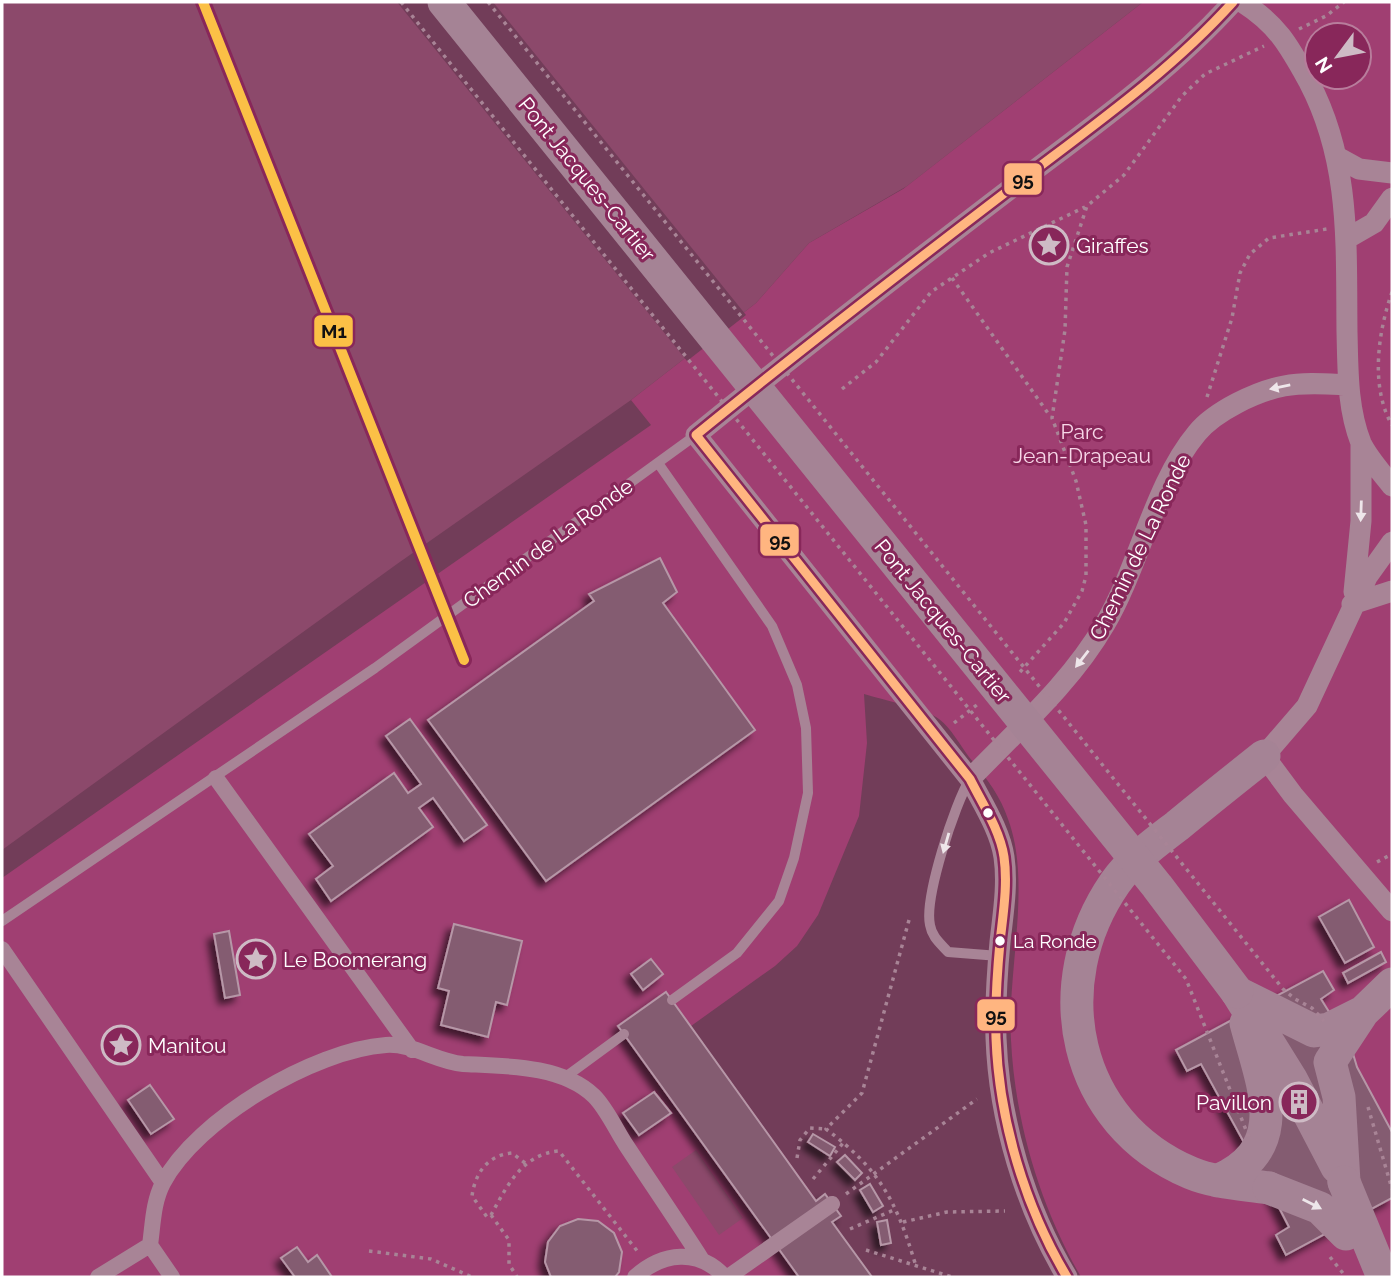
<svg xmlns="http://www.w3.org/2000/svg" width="1394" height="1279" viewBox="0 0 1394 1279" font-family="Raleway,sans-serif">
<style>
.green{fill:#a03f72;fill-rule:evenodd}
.water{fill:#8c496b}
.pier{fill:#723d59}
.building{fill:#845b71;stroke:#b697a7;stroke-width:2;filter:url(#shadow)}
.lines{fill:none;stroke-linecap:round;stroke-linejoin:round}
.path{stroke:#a88496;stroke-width:3.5;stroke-dasharray:3.5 5;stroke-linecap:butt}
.service{stroke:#a88496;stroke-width:10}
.pedestrian{stroke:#a88496;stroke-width:16}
.minor{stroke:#a88496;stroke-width:21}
.primary{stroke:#a58395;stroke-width:33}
.path-bridge{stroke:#a88496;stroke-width:3.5;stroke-dasharray:3.5 5;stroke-linecap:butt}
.primary-bridge{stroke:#a58395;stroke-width:33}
.bus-1-casing{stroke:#88275a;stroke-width:14}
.bus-1{stroke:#ffb580;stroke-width:9}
.metro-1-casing{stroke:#88275a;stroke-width:16}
.metro-1{stroke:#fbc046;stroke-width:10}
.oneway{fill:#eee6ea}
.oneway2{fill:#ede6ea}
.bus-dot{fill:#fff;stroke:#88275a;stroke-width:2.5}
.labels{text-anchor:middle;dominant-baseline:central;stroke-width:6;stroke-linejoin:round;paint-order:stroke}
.bus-label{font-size:19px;fill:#fff;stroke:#88275a;text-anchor:start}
.street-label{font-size:21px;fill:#fff;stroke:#88275a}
.poi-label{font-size:21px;fill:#fff;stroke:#88275a;text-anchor:start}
.park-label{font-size:21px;fill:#f7d7e8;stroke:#88275a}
.line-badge{stroke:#88275a;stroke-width:2.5}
.pale-badge-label{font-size:19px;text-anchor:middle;font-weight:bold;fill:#111}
</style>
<defs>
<filter id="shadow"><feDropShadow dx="-6" dy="6" stdDeviation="3.5" flood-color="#0009"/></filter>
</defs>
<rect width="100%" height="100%" fill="#723d59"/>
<path class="green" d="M1143,2H1392V1277H1081C1040,1206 1015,1122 1011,1040C1007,971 1032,883 1008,819C1000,795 985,776 969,757C960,745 951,728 939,719C928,710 881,699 864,694L867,743L859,816L818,915L797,946L775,966L691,1026L872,1277H2V878L651,425L631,400L756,303L809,243L903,189ZM1317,35H1359V77H1317Z"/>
<path class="water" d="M2,2H1143L907,186L809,243L756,303L631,400L397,564L2,850Z
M696,1150L743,1218L719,1235L672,1167Z"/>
<path class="pier" d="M397,2H493L746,315L687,361Z"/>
<path class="building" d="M660,558L677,592L663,603L755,730L546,881L428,720L594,601L589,594Z
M410,719L487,825L464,841L433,798L419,808L433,827L331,901L316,879L333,866L309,834L394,773L408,793L421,784L386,736Z
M1349,900L1374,947L1345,963L1319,917Z
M454,924L522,941L507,1005L496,1002L488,1037L441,1025L449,991L438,988Z
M229,931L240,995L225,998L214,934Z
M1381,952L1386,962L1348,983L1343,973Z
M651,959L663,974L643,990L631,974Z
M1323,971L1334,990L1321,999L1351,1047L1357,1067L1392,1132V1198L1286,1255L1276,1235L1289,1227L1269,1188L1201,1064L1187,1071L1176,1050Z
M666,992L816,1201L825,1194L841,1216L832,1222L872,1277H799L618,1026Z
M150,1085L174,1119L151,1134L128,1100Z
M654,1092L671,1113L639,1135L623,1113Z
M813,1134L835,1147L830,1156L808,1142Z
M845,1155L862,1173L855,1180L837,1162Z
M870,1184L883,1206L873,1212L860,1190Z
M578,1219L598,1221L614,1233L622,1252L619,1272L615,1277H551L545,1262L548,1242L560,1226Z
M887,1220L891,1243L881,1245L877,1222Z
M297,1247L308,1262L317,1255L332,1277H295L281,1258Z"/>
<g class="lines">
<path class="path" d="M1299,29L1326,16L1344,2
M952,278L1050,416
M1392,292C1378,332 1370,387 1392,425
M842,389L876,362L931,292L989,253L1085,207
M1207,397L1232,318L1240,273L1250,254L1269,238L1327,229
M1020,672L1064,623L1082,591L1086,576V525L1076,481L1052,418L1065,330L1067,267L1087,206L1124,175L1182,96L1205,74L1264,46
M954,723L978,704
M1377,862L1392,854
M909,920L862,1093L826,1129C879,1169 896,1200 915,1263
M1368,1107L1392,1189
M797,1158L800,1140L810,1128L826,1129
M525,1163L512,1153C488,1155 475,1173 472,1196L487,1217L491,1215C507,1186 522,1154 559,1151L638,1252
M813,1179L844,1142
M846,1194L977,1099
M491,1215L509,1240V1264L517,1277
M903,1222L947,1212L1005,1211
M850,1229L896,1209
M866,1250L952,1277
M369,1251L431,1259L472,1277"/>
<path class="service" d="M658,463L772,626L797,685L806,728L808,793L794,858L779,901L737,953L672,1000
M970,779C955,803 924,898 930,925C932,937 940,943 948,952L999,956
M2,921L375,668L696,435
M564,1078L624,1034"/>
<path class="pedestrian" d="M216,778L412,1050
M2,949L163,1183
M150,1245L172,1277
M98,1277L150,1245C153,1224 153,1202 163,1183C197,1119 314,1050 386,1045C412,1043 437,1062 463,1064C505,1066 562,1065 594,1096C607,1109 616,1130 626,1145C651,1183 677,1221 702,1260
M635,1277C663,1252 698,1248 725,1277
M728,1277L832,1204"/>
<path class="minor" d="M1242,2C1278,25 1289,46 1309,82C1351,162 1346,245 1347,332C1348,368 1347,408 1361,443C1368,458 1382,473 1392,486
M1339,158L1359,169L1392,173
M1348,238L1374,223L1392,198
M1392,542L1367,577L1307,706L1264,756L1293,795L1392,911
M1354,592L1361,521V443
M1352,604L1392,591
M970,779C1017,730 1071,683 1105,624C1139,566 1155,483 1197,433C1215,411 1257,391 1284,386C1305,382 1327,384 1348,385
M1067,1277C1025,1207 999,1120 996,1038C995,1007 997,974 1000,942C1003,914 1008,885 1004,857C1000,830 982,803 970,779L696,435C799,351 904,270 1010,189C1087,130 1168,74 1233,2"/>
<path class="primary" d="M1264,756C1235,779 1206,802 1177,826C1155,843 1131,860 1115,883C1045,984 1072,1123 1191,1173C1215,1183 1243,1184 1269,1188
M1237,992L1291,1079L1337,1167
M1242,995L1314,1031L1329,1029L1361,1013
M1217,1181C1293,1148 1262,1084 1246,1023
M1344,1182L1339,1097L1330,1062L1363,1012L1392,984"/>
<path class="path-bridge" d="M401,2L1186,979L1250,1140
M488,2L1283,989L1295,999L1312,1008L1324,1021
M1330,1257L1346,1277"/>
<path class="primary-bridge" d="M444,2L1157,886L1237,992
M1344,1182L1383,1277
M1269,1188L1320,1208L1346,1234"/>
<defs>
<path id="bus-1" d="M1067,1277C1025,1207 999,1120 996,1038C995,1007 997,974 1000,942C1003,914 1008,885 1004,857C1000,830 982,803 970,779L696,435C799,351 904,270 1010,189C1087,130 1168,74 1233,2"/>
</defs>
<use href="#bus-1" class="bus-1-casing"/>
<use href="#bus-1" class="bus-1"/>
<defs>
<path id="metro-1" d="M203,2L464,660"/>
</defs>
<use href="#metro-1" class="metro-1-casing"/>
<use href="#metro-1" class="metro-1"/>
</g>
<defs><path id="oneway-solid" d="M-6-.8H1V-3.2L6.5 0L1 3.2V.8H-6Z" transform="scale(1.75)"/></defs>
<g class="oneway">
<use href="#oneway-solid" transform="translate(1280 387) rotate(168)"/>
<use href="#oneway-solid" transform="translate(1361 511) rotate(92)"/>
<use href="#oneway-solid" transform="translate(1082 659) rotate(128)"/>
<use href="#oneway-solid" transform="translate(946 843) rotate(106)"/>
</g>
<use class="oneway2" href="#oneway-solid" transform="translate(1312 1204) rotate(27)"/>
<defs>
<symbol id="sight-ring" viewBox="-11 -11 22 22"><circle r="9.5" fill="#88275a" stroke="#cebbc5" stroke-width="1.5"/><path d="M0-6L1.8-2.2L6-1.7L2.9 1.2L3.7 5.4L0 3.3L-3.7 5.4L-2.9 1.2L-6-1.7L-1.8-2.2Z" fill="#cebbc5"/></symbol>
<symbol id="building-ring" viewBox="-11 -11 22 22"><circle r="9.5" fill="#88275a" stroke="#cebbc5" stroke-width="1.5"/><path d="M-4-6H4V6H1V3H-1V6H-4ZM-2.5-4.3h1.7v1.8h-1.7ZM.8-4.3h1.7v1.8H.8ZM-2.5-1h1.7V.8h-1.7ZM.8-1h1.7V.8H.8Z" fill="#cebbc5"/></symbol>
</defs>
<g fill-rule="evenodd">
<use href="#sight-ring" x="1027" y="223" width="44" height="44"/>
<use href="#sight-ring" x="234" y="937" width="44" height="44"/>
<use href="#sight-ring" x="99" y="1023" width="44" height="44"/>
<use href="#building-ring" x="1277" y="1080" width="44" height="44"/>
</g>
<g class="bus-dot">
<circle cx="988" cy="813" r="6"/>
<circle cx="1000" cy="941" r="6"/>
</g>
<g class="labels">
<g class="bus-label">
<text x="1013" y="941">La Ronde</text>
</g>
<g class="street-label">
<text transform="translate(587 179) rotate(51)">Pont Jacques-Cartier</text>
<text transform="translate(548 543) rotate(-36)">Chemin de La Ronde</text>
<text transform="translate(1140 547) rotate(-64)">Chemin de La Ronde</text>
<text transform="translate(943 621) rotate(51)">Pont Jacques-Cartier</text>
</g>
<g class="poi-label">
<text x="1076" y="245">Giraffes</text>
<text x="283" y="959">Le Boomerang</text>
<text x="148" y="1045">Manitou</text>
<text x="1272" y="1102" text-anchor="end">Pavillon</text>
</g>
<g class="park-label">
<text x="1082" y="431">Parc<tspan x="1082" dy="24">Jean-Drapeau</tspan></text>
</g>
</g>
<g class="line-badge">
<rect x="1003" y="162" width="40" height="34" rx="7" fill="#ffb580"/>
<rect x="313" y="314" width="41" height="34" rx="7" fill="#fbc046"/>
<rect x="759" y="523" width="41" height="34" rx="7" fill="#ffb580"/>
<rect x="976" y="998" width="40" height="34" rx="7" fill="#ffb580"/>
</g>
<g class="pale-badge-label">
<text x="1023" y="186">95</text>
<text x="334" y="338">M1</text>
<text x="780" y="547">95</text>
<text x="996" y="1022">95</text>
</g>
<rect width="1394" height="1279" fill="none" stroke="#ffffff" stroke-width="7"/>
<g transform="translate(1338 56) rotate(238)"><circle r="33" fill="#88275a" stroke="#b87d9c" stroke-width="2"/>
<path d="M0-5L12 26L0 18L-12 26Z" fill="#cebbc5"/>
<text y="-10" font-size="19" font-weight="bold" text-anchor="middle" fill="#ffffff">N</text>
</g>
</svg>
